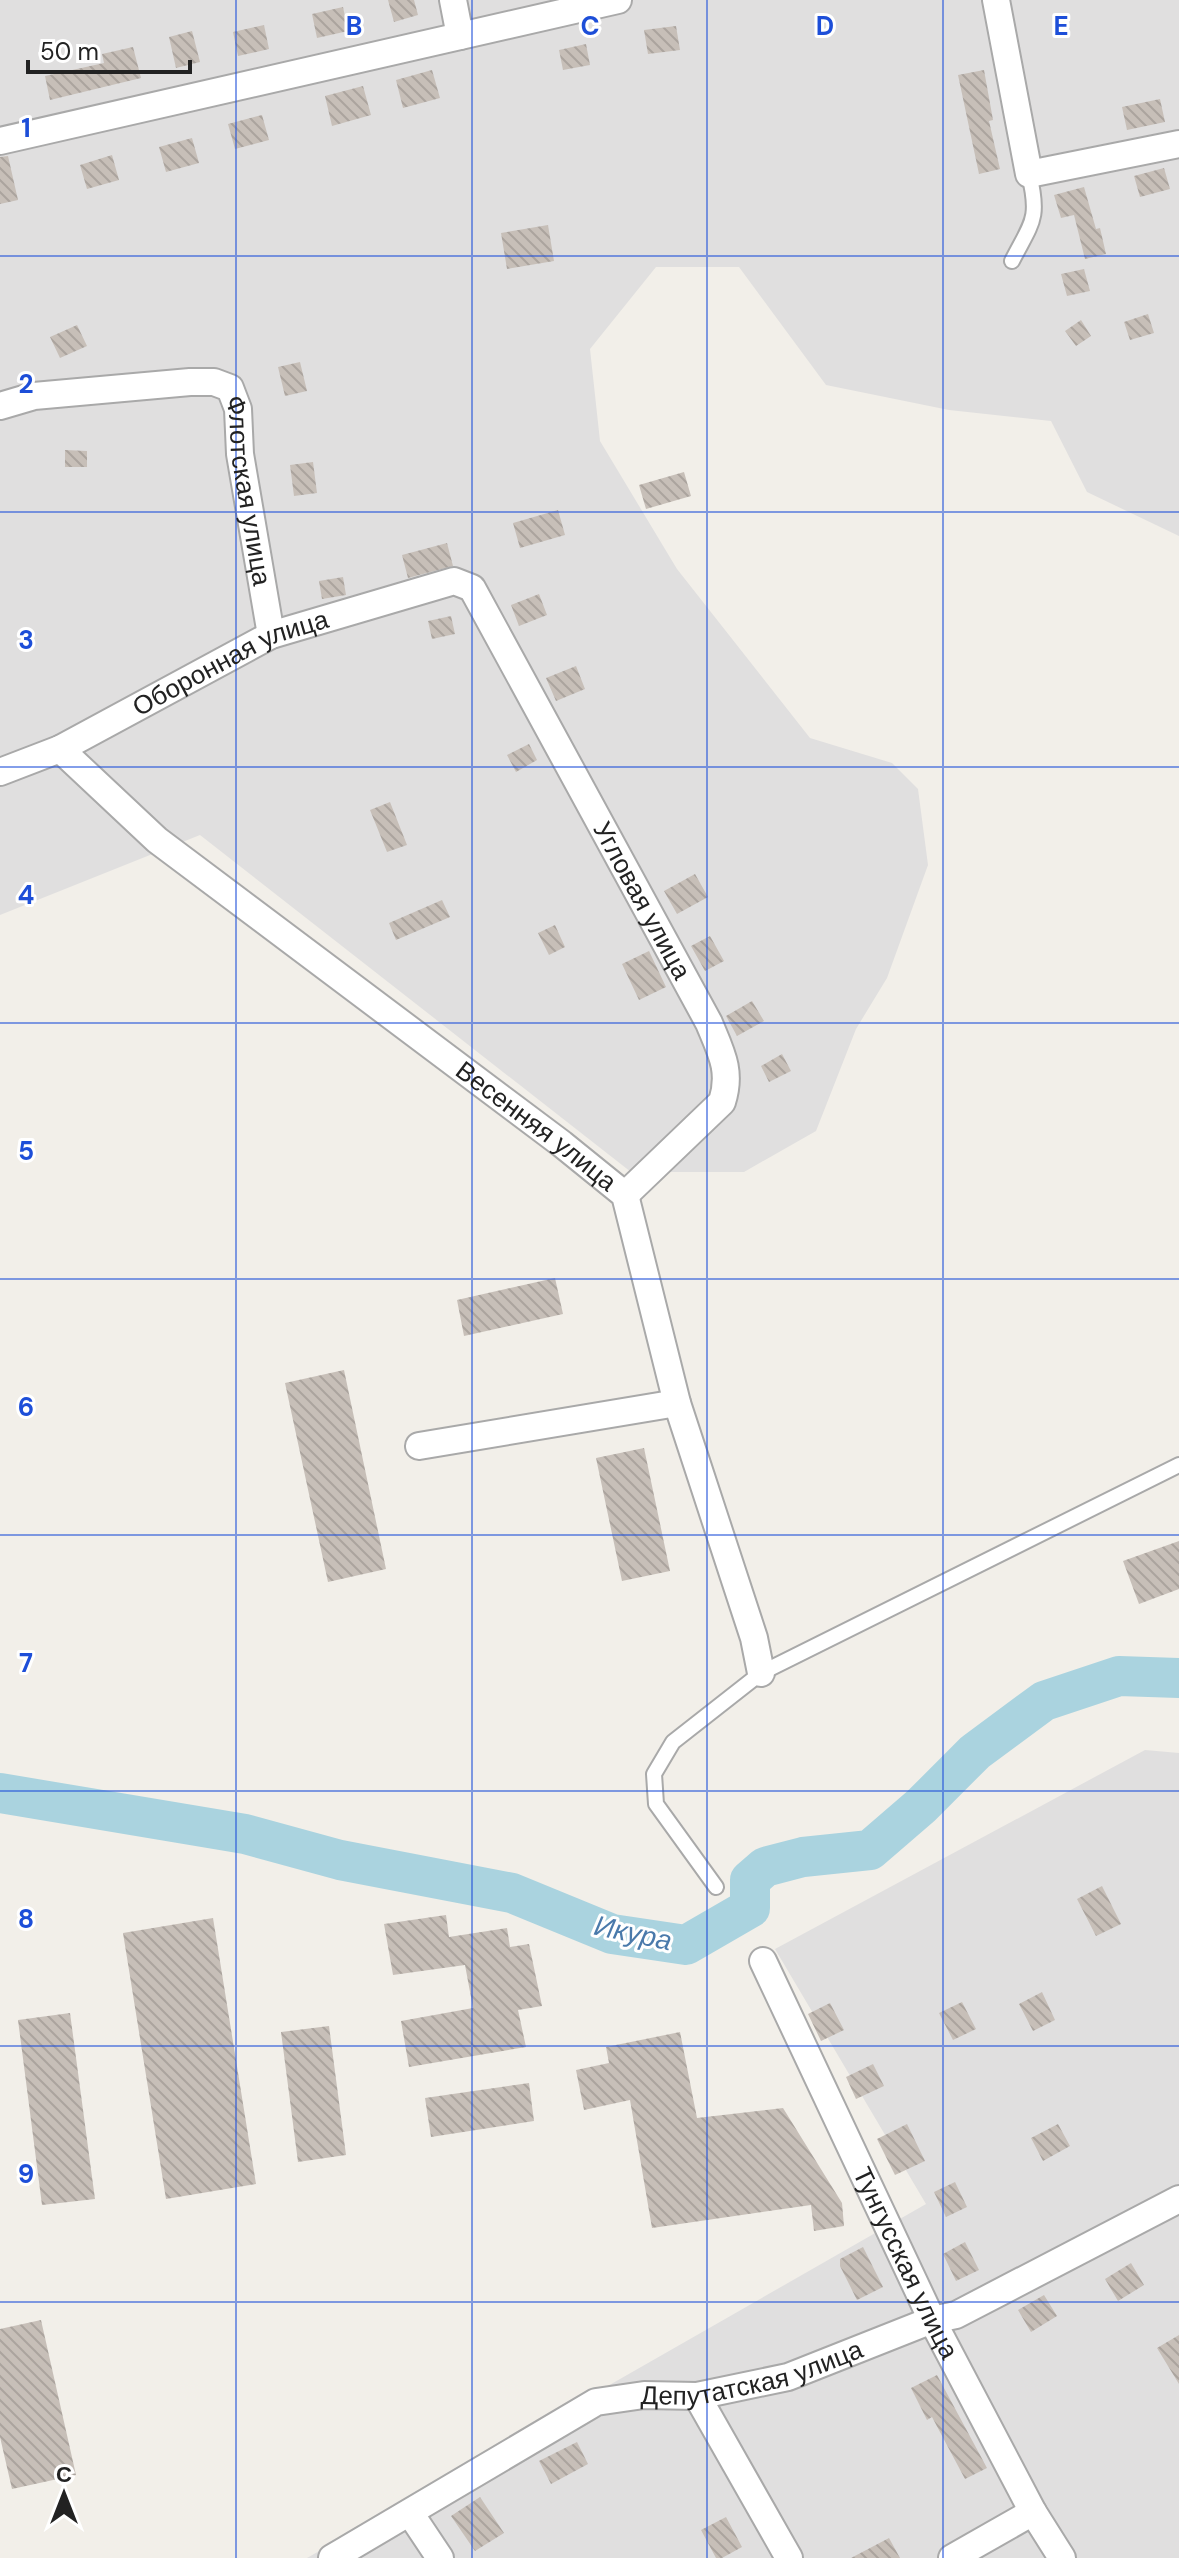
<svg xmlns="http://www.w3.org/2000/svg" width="1179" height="2558" viewBox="0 0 1179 2558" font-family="'DM Sans',sans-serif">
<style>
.residential{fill:#e0dfdf}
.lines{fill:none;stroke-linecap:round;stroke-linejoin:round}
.river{stroke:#aad3df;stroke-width:40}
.building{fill:url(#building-back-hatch)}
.service-casing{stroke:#a9a9a9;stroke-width:18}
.minor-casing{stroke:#a9a9a9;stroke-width:30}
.service{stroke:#fff;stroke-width:14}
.minor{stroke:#fff;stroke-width:26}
.grid{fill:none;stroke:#1d4ed8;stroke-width:2;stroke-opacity:0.55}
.labels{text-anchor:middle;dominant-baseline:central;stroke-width:6;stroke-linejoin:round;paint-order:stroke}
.street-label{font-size:26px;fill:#222;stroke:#fff}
.water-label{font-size:28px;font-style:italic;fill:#4a7aab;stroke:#fff}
.grid-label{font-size:26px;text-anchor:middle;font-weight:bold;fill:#1d4ed8;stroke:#fff;stroke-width:6;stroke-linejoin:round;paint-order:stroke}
</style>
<defs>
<pattern id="building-back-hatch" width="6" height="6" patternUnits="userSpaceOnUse" patternTransform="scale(2)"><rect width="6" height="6" fill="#c7bfb8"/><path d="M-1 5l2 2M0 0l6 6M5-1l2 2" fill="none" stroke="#aba49e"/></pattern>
</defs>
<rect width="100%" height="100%" fill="#f2efe9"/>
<path class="residential" d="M0,0H1179V536L1087,492L1051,421L949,410L826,385L739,267H656L590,349L600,441L677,569L810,738L892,763L918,789L928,865L887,978L856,1029L816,1131L744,1172H631L200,835L0,915Z
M1145,1750L1179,1753V2558H307L926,2204L775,1949Z"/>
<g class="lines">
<path class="river" d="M0,1793L245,1834L340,1860L512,1893L612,1934L686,1945L750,1908V1880L765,1867L803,1857L870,1850L921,1806L975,1752L1044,1701L1119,1676L1179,1678"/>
</g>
<path class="building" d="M388,0H414L418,15L394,22Z
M343,7L348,31L317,38L312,14Z
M264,25L269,49L238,56L233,32Z
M676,26L680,50L648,54L644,30Z
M192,31L200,62L176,68L169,37Z
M586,44L590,65L563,70L559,50Z
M133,47L141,78L50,100L45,76L104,63L102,54Z
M432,70L440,98L403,108L396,80Z
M984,70L993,120L989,121L1000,169L979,174L958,75Z
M363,86L371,115L332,126L325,96Z
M1160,99L1165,122L1127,130L1122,107Z
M262,115L269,140L235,149L228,124Z
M192,138L199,163L166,172L159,147Z
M112,155L119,180L87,189L80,165Z
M8,156L18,200L0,204V157Z
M1164,168L1170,189L1140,197L1134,176Z
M1084,187L1096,229L1100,228L1106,254L1085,259L1074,215L1061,218L1054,195Z
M548,225L554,261L507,269L501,233Z
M1084,269L1090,291L1067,296L1061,274Z
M1148,314L1154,333L1130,340L1124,322Z
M1081,320L1091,336L1076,346L1065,331Z
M77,325L87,346L60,358L50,337Z
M300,362L307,391L285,396L278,367Z
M65,450L87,451V467H65Z
M313,462L317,493L294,496L290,465Z
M684,472L691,496L646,509L639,485Z
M558,510L565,535L520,548L513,523Z
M447,543L453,566L408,578L402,555Z
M343,577L346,595L322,599L319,581Z
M539,594L547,615L519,626L511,605Z
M451,616L455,634L432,639L428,621Z
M576,666L585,689L556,701L546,678Z
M529,744L537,760L516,772L507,755Z
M390,802L407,845L387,852L370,810Z
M695,874L708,897L677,914L664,891Z
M442,900L450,917L396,940L389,923Z
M555,925L565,947L549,955L538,933Z
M710,936L724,961L705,971L691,946Z
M649,951L666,987L639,1000L622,964Z
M752,1001L764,1021L737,1036L726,1016Z
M782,1054L791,1071L769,1082L761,1066Z
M555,1278L563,1314L464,1336L457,1300Z
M344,1370L386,1569L328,1582L285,1383Z
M644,1448L670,1571L622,1581L596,1458Z
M1179,1541V1589L1139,1604L1123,1561Z
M1102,1886L1121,1924L1096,1936L1077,1899Z
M446,1915L449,1937L507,1928L510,1947L529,1944L542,2006L518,2010L526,2047L409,2067L401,2021L473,2008L465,1965L393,1975L384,1924Z
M213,1918L256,2184L166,2199L123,1933Z
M1042,1992L1055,2020L1033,2031L1019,2004Z
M962,2002L976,2029L953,2040L939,2013Z
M830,2003L844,2030L821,2041L808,2014Z
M70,2013L95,2199L42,2205L18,2020Z
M329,2026L346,2155L298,2162L281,2032Z
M680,2032L697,2118L783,2108L842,2203L844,2226L814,2231L811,2205L652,2228L630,2100L584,2110L576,2070L609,2063L606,2047Z
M873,2064L884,2086L856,2099L846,2077Z
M529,2083L534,2121L431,2137L425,2098Z
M907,2124L925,2161L895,2175L877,2139Z
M1058,2124L1070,2146L1043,2161L1031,2138Z
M955,2182L967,2207L946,2217L934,2192Z
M965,2242L979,2270L956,2281L943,2254Z
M863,2247L883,2287L857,2300L840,2266V2259Z
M1131,2263L1144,2285L1118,2301L1105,2279Z
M1044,2295L1057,2316L1031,2332L1018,2310Z
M41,2320L76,2475L12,2489L0,2437V2329Z
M1179,2335V2384L1157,2348Z
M937,2375L987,2468L965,2479L932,2417L927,2420L911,2388Z
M577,2442L588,2464L551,2484L539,2461Z
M480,2497L504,2533L475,2551L451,2516Z
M726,2517L742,2547L722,2558H716L701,2530Z
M889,2538L900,2558H851Z"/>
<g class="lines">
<defs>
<path id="service" d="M1012,261C1032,222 1040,219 1029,174
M716,1887L656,1804L654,1774L673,1742L761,1673L1179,1465"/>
<g id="minor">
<path d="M453,0L460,36"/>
<path d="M996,0L1029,174L1179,144"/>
<path d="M0,141L618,0"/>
<path id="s1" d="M0,406L34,396L190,382H214L230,388L238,409L240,454L271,635"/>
<path id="s2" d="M60,749L157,840L562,1144L625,1195L677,1403L754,1638L761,1673"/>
<path id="s3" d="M0,772L60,749L271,635L454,581L472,588L709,1023C721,1052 732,1071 722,1102L625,1195"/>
<path d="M419,1446L677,1403"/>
<path id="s4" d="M763,1961L932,2320L1033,2512L1062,2558"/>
<path d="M697,2396L789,2558"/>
<path d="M410,2513L440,2558"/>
<path id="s5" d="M332,2558L596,2402L644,2395L697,2396L788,2377L932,2320L956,2315L1179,2199"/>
<path d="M952,2558L1033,2512"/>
</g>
</defs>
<use href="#service" class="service-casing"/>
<use href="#minor" class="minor-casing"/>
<use href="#service" class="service"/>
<use href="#minor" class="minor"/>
</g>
<path class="grid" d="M236,0V2558M472,0V2558M707,0V2558M943,0V2558M0,256H1179M0,512H1179M0,767H1179M0,1023H1179M0,1279H1179M0,1535H1179M0,1791H1179M0,2046H1179M0,2302H1179"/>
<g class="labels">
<g class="street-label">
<text stroke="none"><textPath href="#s1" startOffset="338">Флотская улица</textPath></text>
<text stroke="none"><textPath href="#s3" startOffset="256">Оборонная улица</textPath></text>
<text stroke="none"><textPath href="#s3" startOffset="870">Угловая улица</textPath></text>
<text stroke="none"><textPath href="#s2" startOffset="608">Весенняя улица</textPath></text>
<text stroke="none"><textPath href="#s4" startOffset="334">Тунгусская улица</textPath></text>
<text stroke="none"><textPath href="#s5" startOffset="466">Депутатская улица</textPath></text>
</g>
<g class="water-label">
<text transform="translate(633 1933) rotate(12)">Икура</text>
</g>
</g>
<g class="grid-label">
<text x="354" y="35">B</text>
<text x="590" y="35">C</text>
<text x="825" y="35">D</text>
<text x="1061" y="35">E</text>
<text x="26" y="137">1</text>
<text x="26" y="393">2</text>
<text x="26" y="649">3</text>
<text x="26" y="904">4</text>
<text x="26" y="1160">5</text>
<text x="26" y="1416">6</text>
<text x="26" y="1672">7</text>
<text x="26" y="1928">8</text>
<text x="26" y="2183">9</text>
</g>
<g transform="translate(64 2494)" stroke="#ffffff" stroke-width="6" paint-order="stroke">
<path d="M0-6L14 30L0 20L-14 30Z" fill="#222222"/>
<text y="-12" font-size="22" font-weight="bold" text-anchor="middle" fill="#222222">С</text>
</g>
<path d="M28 60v12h162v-12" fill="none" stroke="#222222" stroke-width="4"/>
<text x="40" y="60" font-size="24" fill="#222222" stroke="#ffffff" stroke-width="6" paint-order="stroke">50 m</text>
</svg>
